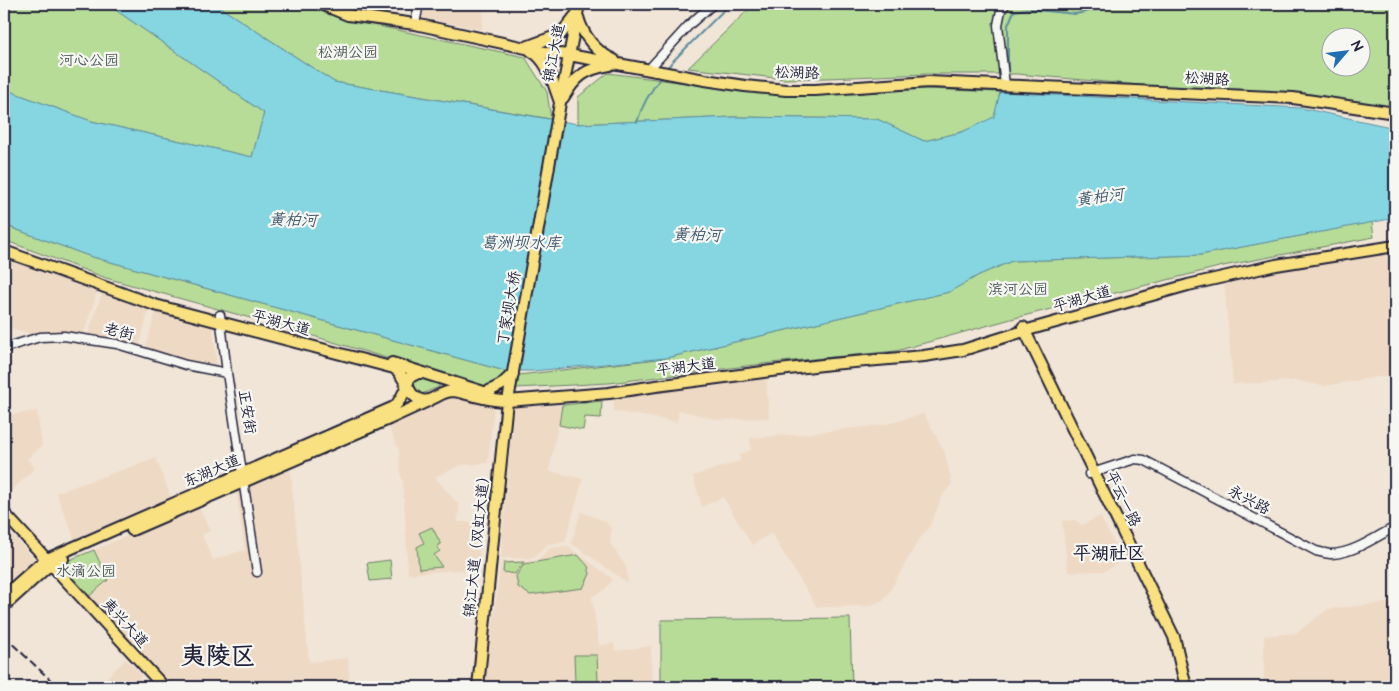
<svg xmlns="http://www.w3.org/2000/svg" width="1399" height="691" viewBox="0 0 1399 691" font-family="'Architects Daughter','LXGW WenKai TC',sans-serif">
<style>
.built{fill:#eed9c4}
.green{fill:#b6dc97;stroke:#6c7f69;fill-rule:evenodd}
.water{fill:#86d6e2;stroke:#5e8e9f}
.lines{fill:none;stroke-linecap:round;stroke-linejoin:round}
.stream{stroke:#5e8e9f;stroke-width:2}
.minor-casing{stroke:#22223b;stroke-width:11}
.major-casing{stroke:#22223b;stroke-width:14}
.minor{stroke:#f6f6f2;stroke-width:8}
.major{stroke:#f9e181;stroke-width:10}
.rail{stroke:#22223b;stroke-width:2;stroke-dasharray:8 4;stroke-linecap:butt}
.labels{text-anchor:middle;dominant-baseline:central;stroke-width:4.5;stroke-linejoin:round;paint-order:stroke}
.park-label{font-size:15px;fill:#4e5a57;stroke:#f6f6f2}
.street-label{font-size:15px;fill:#22223b;stroke:#f6f6f2}
.water-label{font-size:16px;font-style:italic;fill:#40586d;stroke:#f6f6f2}
.quarter-label{font-size:18px;font-weight:bold;fill:#22223b;stroke:#f6f6f2}
.town-label{font-size:25px;font-weight:bold;fill:#22223b;stroke:#f6f6f2}
</style>
<rect width="100%" height="100%" fill="#f1e5d7"/>
<filter id="ink" filterUnits="userSpaceOnUse"><feTurbulence type="fractalNoise" baseFrequency=".02" numOctaves="2"/><feDisplacementMap in="SourceGraphic" scale="10" xChannelSelector="R" yChannelSelector="G"/><feConvolveMatrix kernelMatrix="1 2 1 2 8 2 1 2 1" color-interpolation-filters="sRGB"/></filter>
<g filter="url(#ink)">
<path class="built" d="M425,4H484L482,29L422,18Z
M1395,251V374L1325,386L1298,381L1233,384L1224,281L1280,269Z
M4,256L98,290L83,336L30,338L28,333L4,326Z
M102,292L149,308L139,348L87,337Z
M156,311L212,323L217,366L145,349Z
M766,377L769,418L719,420L679,410L677,422L614,411V398Z
M450,395L494,406L488,463L461,465L435,477L459,505L458,522L474,523V549L480,550L478,572L456,570L408,574L403,481L400,473L399,450L387,424Z
M5,399L8,415L37,411L42,446L27,459L35,468L4,498V400Z
M562,405L549,471L583,479L565,542L548,544L534,558H501L508,465L515,406Z
M924,414L945,453L952,484L942,496L936,512L929,527L918,541L888,594L883,600L869,606L817,607L771,533L752,545L723,497L702,507L693,476L740,461L739,455L751,450L750,438L802,434L882,425Z
M156,458L171,498L75,540L56,493Z
M290,465L309,662L348,658L350,687H167L87,598L107,580L94,550L198,505L210,531L202,535L213,560L245,550L236,489Z
M581,512L605,521L611,528L610,543L626,567L628,583L571,543Z
M1100,516L1123,560L1105,571L1068,572L1062,521L1074,520L1082,525Z
M4,526L36,561L4,591Z
M567,546L613,579L605,589L592,597L599,646L614,643L615,651L651,646L652,687H485L501,561H536L550,548Z
M1395,602V687H1264V636L1296,633L1328,609Z
M126,659L142,676L129,687H115L106,678Z"/>
<path class="green" d="M4,4H107L264,113L252,157L91,121L4,89Z
M215,4H308L350,20L525,57L547,92L551,119L334,82Z
M754,4H1395V108L1017,74H928L827,78L784,79L688,68ZM1332,38H1362V68H1332Z
M608,73L779,95L861,93L926,89L1000,92L995,117L962,132L924,141L877,119L734,117L578,124V97Z
M1372,222L1374,237L1223,266L1011,319L896,351L771,363L609,383L516,388L519,375L666,358L949,292L979,275L1012,261L1200,255Z
M4,225L89,256L505,371L504,375L493,387H483L290,329L106,278L4,240Z
M417,378H422L439,384V387L419,395L412,388L414,381Z
M602,401L601,418L585,417L583,430L559,425L562,405Z
M432,527L441,544L437,546L440,551L434,555L442,567L419,569L417,547L424,543L419,533Z
M94,550L108,580L87,598L57,565Z
M578,555L588,566L590,574L583,588L530,595L518,587L516,576L524,564Z
M390,560L392,579L370,581L367,563Z
M524,562L515,574L503,572L504,563Z
M850,618L852,687H661V620Z
M574,655H597L598,682H575Z"/>
<path class="water" d="M107,4H215L334,82L578,124L734,117L877,119L924,141L962,132L994,117L1000,92L1301,108L1395,128V218L1200,255L1012,261L979,275L949,292L666,358L533,371H505L89,256L4,225V89L91,121L252,157L264,113Z"/>
<g class="lines">
<path class="stream" d="M667,68L673,61L730,4
M1008,78V25L1014,11L1027,9L1076,14L1119,4
M637,122C642,105 651,90 662,76"/>
<defs>
<path id="minor" d="M415,24L419,4
M649,69L690,24L713,4
M1005,85L998,25L1001,10L1006,4
M220,315L227,373L257,572
M4,348L40,337L64,336L117,344L186,365L227,373
M1089,474L1135,459L1144,460L1316,551C1321,552 1327,554 1332,554C1354,553 1376,537 1395,527"/>
<path id="major" d="M321,4L348,15L415,24L549,53L569,55L705,80L745,86L786,90H815L929,82L1293,98L1395,113
M578,17C583,36 596,52 614,60
M526,47L561,34L575,16
M531,51C549,61 553,84 560,102
M563,98C576,76 585,69 610,65
M4,251L155,305L394,368L399,372L412,394C428,410 436,392 452,391C458,391 465,394 471,395C483,398 494,401 507,401L609,393L656,386L771,371L831,364L924,356L963,350L1024,331L1188,285L1276,265L1395,246
M1023,327L1174,637L1186,687
M392,363L490,394
M487,392L501,385L513,374
M509,395L560,103L579,4
M4,513L164,687
M132,530L389,419L428,401
M4,596L41,563L47,559L394,407C403,399 406,387 410,377L418,373H424
M4,606L46,568L63,559
M478,687L507,401"/>
</defs>
<use href="#minor" class="minor-casing"/>
<use href="#major" class="major-casing"/>
<use href="#minor" class="minor"/>
<use href="#major" class="major"/>
<path class="rail" d="M4,636L58,687"/>
</g>
</g>
<g class="labels">
<g class="park-label">
<text x="348" y="52">松湖公园</text>
<text x="89" y="60">河心公园</text>
<text x="1018" y="289">滨河公园</text>
<text x="86" y="571">水滴公园</text>
</g>
<g class="street-label">
<text transform="translate(554 53) rotate(-79)">锦江大道</text>
<text transform="translate(797 73) rotate(1)">松湖路</text>
<text transform="translate(1207 79) rotate(3)">松湖路</text>
<text transform="translate(1082 299) rotate(-16)">平湖大道</text>
<text transform="translate(509 308) rotate(-80)">丁家坝大桥</text>
<text transform="translate(281 323) rotate(15)">平湖大道</text>
<text transform="translate(119 332) rotate(14)">老街</text>
<text transform="translate(686 367) rotate(-7)">平湖大道</text>
<text transform="translate(247 412) rotate(81)">正安街</text>
<text transform="translate(212 471) rotate(-23)">东湖大道</text>
<text transform="translate(1123 499) rotate(64)">平云一路</text>
<text transform="translate(1249 500) rotate(28)">永兴路</text>
<text transform="translate(477 543) rotate(-84)">锦江大道（双虹大道）</text>
<text transform="translate(125 623) rotate(48)">夷兴大道</text>
</g>
<g class="water-label">
<text transform="translate(1100 197) rotate(-7)">黄柏河</text>
<text transform="translate(293 220) rotate(2)">黄柏河</text>
<text transform="translate(697 235) rotate(2)">黄柏河</text>
<text x="521" y="243">葛洲坝水库</text>
</g>
<g class="quarter-label">
<text x="1109" y="553">平湖社区</text>
</g>
<g class="town-label">
<text x="218" y="656">夷陵区</text>
</g>
</g>
<rect width="1399" height="691" fill="none" stroke="#f6f6f2" stroke-width="20"/>
<rect x="10" y="10" width="1379" height="671" fill="none" stroke="#22223b" stroke-width="2" filter="url(#ink)"/>
<g transform="translate(1346 52) rotate(62)"><circle r="24" fill="#f6f6f2" stroke="#a1a1a9"/>
<path d="M0-4L9 19L0 12L-9 19Z" fill="#1f6fb2"/>
<text y="-8" font-size="14" font-weight="bold" text-anchor="middle" fill="#22223b">N</text>
</g>
</svg>
